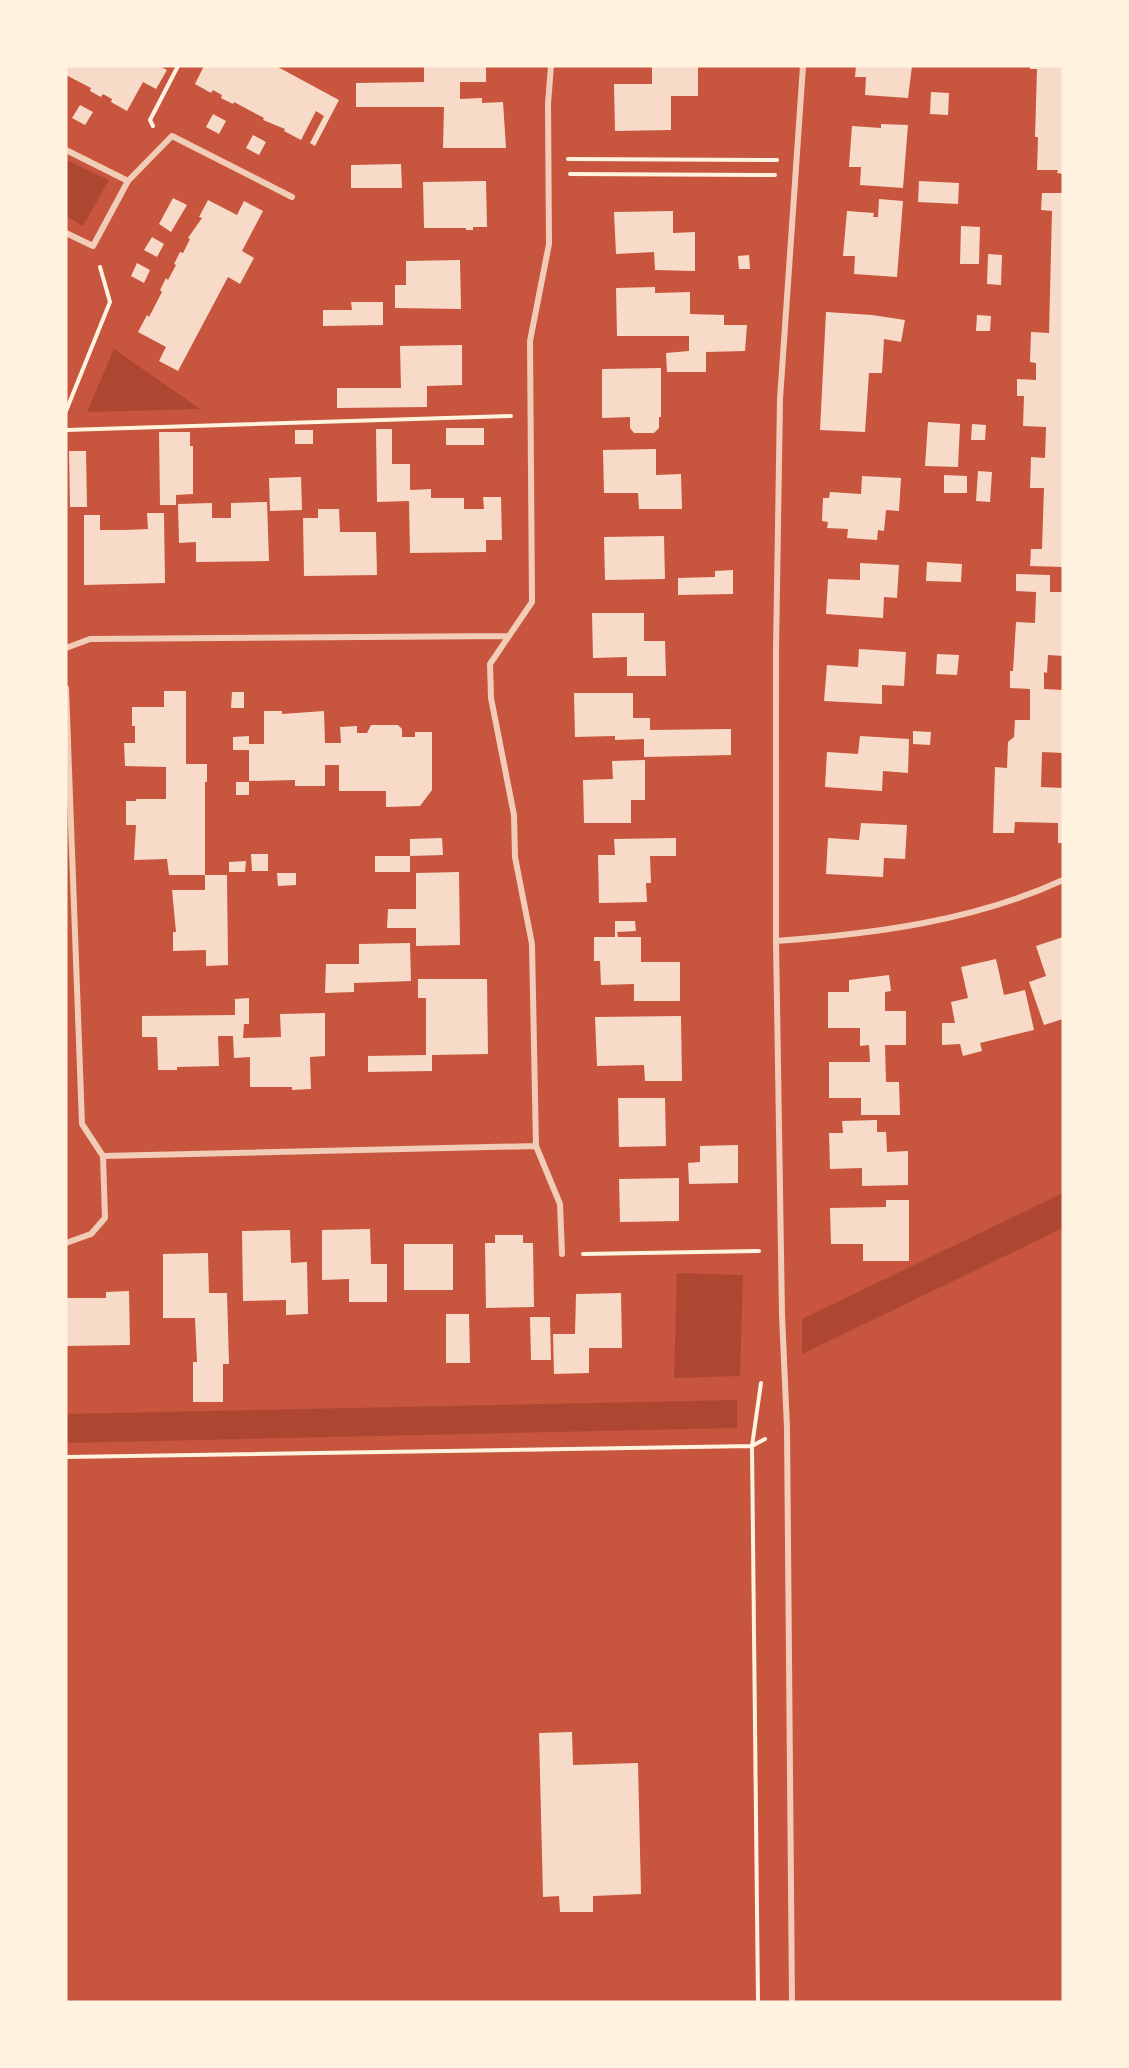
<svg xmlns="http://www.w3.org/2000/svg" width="1129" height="2068" viewBox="0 0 1129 2068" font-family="Arial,sans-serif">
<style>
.green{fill:#ae4732}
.building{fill:#f7dbc8}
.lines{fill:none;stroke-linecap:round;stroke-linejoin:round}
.path{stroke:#fff3e0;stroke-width:4}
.minor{stroke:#f1ccb7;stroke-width:6}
</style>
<rect width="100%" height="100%" fill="#c8553d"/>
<path class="green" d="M66,160L109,180L83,226L66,216Z
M114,349L200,409L87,412Z
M1063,1193V1228L802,1354V1319Z
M677,1273L743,1275L740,1376L674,1378Z
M737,1400V1428L66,1443V1414Z"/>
<path class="building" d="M66,66H159L167,70L156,89L143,82L127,111L111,102L112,99L103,94L101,97L90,91L91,88L66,75Z
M204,66H276L339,100L315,146L310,143L324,116L316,111L301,140L284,131L285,129L263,120L264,118L234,102L233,104L221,98L222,95L213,90L211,93L195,84Z
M424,66H486V82H460V99L482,98V103L503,102L506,148H443L444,107H356V83L424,82Z
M652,66H698V96H671V130L615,131L614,84H652Z
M856,66H912L908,98L865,95L866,77H855Z
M1030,66H1063V174L1057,173L1058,170H1037L1038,137H1035L1037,69H1030Z
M931,92L949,93L948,115L930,114Z
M80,105L93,112L85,125L72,118Z
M213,114L226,121L219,134L206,127Z
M881,124L908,125L903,188L860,185L861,167H849L852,126L881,128Z
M253,135L266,142L259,155L246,148Z
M401,164L402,188H351V165Z
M486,181L487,227H473V230H466V228H424L423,182Z
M919,181L959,183L958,204L918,202Z
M1042,193H1063V567L1030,566L1031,549H1042L1044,488H1030L1031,457L1045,458L1046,427L1023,426L1024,396H1017V379L1036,380V363L1030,362L1031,332L1049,333L1052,211L1041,210Z
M173,198L187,205L171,232L159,224Z
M879,199L903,201L897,277L854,274L855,256H843L847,211L874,213L873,217H878Z
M208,200L237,215L244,201L263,211L242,251L254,258L240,284L228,277L178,371L159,361L166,347L138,332L147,315L149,317L162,292L160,290L166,278L168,280L176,265L174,264L180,252L183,253L190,239L188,238L202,218L199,217Z
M673,211V233L695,232V271L655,270L654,252L616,254L614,212Z
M961,226L980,227L979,264H960Z
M152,237L164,244L157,257L144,250Z
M988,254L1002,255L1001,285L987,284Z
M749,255L750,269H739L738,256Z
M460,260L461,309L395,308V285H406V261Z
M137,263L150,270L144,283L131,276Z
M655,287V293L690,292V314L724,315V325H747L745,351L706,352V372H667L666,353L689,351V336H617L616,288Z
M351,302H383V325L323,326V310H352Z
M826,312L872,315L905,320L901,342L884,339L882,373H869L865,432L820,430Z
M977,315L991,316L990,331H976Z
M462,345V385L427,386V407L337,408V388H401L400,346Z
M661,368V417H659V428L654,433H634L630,428V417L602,418V369Z
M928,422L960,424L958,467L925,466Z
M972,424L986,425L985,440H971Z
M446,428H484V445H446Z
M376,429H392V464H410V490L431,489V498H464V509H484L483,497H501L502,540H486V552L410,553L409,501L377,502Z
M295,430H313V444H295Z
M159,432H190V446H193V494L176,495V505H160Z
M656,449V475L681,474L682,509H639L638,493H604L603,450Z
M69,451H86L87,507H70Z
M978,471L992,472L990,502L976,501Z
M944,475L967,476V493H944Z
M862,476L901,478L899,511L886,510L884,531L878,530L877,540L847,538L848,529L827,528L828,522L822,521L823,498H829L830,492L861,494Z
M301,477L302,510L270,511L269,478Z
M267,502L269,561L196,562V542L179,543L178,504L212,503V518H231V503Z
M318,509H339L340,532H376L377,575L304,576L303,518H318Z
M147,513H164L165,583L84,585V515H100V530H124L148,529Z
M664,536L665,579L605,580L604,537Z
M927,562L962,564L961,582L926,581Z
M860,563L899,565L897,598L884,597L883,618L826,614L828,579L860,580Z
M733,570V594L678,595V578L715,577V571Z
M1016,574L1050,575V592H1063V656L1048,655L1047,673L1044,672V689L1063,690V753L1042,752L1041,787L1063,788V843H1058V823L1015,822L1014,833H993L995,767L1007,768L1008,742L1014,737L1015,720H1030V689L1010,688V671H1013L1016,622L1035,623L1036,592L1016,591Z
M592,613H644V641H665L666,676H627V657L593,658Z
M859,649L906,652L904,686L882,685V704L824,701L827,665L858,667Z
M937,654L959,655L957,675L936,674Z
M164,691H186V764H207V782H205V875H169L167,859L134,860L136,825H126V801H136V799H166V767L125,766L124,743H135V726H132V707H164Z
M232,692H244V708H231Z
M574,693H633V718H650V730L731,729V755L644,757V739L615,740V736L575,737Z
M264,711H282V714L324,711L325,743H341L340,727L357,726V733H367L371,725H398L402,729V737H415V732H432V790L420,806L386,807V791H339V765H325V786H295V780L249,781V750H233V737L249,736V744H264Z
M913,731L931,732L930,745L913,744Z
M860,736L909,739L908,773L883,771L882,791L825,787L827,752L858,754Z
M645,760V800H631V823H584L583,780L613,779L612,761Z
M236,782H249V795H236Z
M861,823L907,825L905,859L884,858L883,877L826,874L828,838L859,840Z
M442,838L443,855L410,856V839Z
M676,838V856H650L651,883H646L647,902L599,903L598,855H615L614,839Z
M251,854H268V871H252Z
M375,856H410V872H375Z
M246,861L245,872H229V862Z
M459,872L460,945L416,946V928H387L388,909H416V873Z
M277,873H296V885L278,886Z
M205,875H227L228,965L206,966V950L173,951V932H176L172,890H205Z
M615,921H635L636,931L617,932L618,937H641V962H680V1001H634V984L601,985L600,961H594V937H615Z
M1063,937V1019L1044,1025L1029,982L1046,976L1036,946Z
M410,943L411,981L354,983V992L325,993L326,964H359V944Z
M996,959L1004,995L1025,990L1034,1030L980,1043L982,1051L963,1056L960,1044L942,1045V1023H955L951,1002L968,998L961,967Z
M889,975L891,991L885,992V1011H906V1045H885L886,1082H899L900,1115H861V1098H829V1062H870L869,1045L860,1046V1028H828V992H849V980Z
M418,979H487L488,1054L432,1055V1071L368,1072V1056L426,1055V998H418Z
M249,998V1024H244L243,1038L281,1037L280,1014L325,1013V1056L310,1057L311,1089L292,1090V1087H250V1057L234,1058L233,1036H218L219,1066L177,1067V1070H158L157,1037H142V1016L235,1015V999Z
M681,1016L682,1081H645L644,1065L597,1066L595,1017Z
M618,1098H665L666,1146L619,1147Z
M877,1120V1132H886L887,1152L908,1151V1185L862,1186V1168L830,1169L829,1133H843L842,1121Z
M738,1145V1183L689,1184L688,1163L700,1162V1146Z
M679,1178V1221L620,1222L619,1179Z
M886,1200H909V1261H863V1244H831L830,1208L886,1207Z
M370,1229L371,1264H387V1302H349V1279L322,1280V1230Z
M290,1230L291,1263L307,1262L308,1314L286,1315V1300L243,1301L242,1231Z
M495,1235H523V1243H533L534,1307L486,1308L485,1243H495Z
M404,1244H453V1290H404Z
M208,1253L209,1293H227L229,1364H223V1402H193V1362H197L195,1318H163V1254Z
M129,1291L130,1345L66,1346V1298H106V1292Z
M621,1293L622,1348H589V1373L554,1374L553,1334H575L576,1294Z
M446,1314H469L470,1363H446Z
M530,1317H550L551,1360H531Z
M572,1732L573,1765L638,1763L641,1894L593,1896V1912H560L559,1896L543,1897L539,1733Z"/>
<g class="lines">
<path class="path" d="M153,126L150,120L178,66
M568,159L777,160
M570,174L775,175
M66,411L110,302L100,267
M66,430L511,416
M583,1254L759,1251
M66,1457L752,1446L765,1439
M758,2002L752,1446L761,1383"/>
<path class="minor" d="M551,66L548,104L549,244L530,341L532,602L490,664L491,698L514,815L515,857L532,944L536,1146L560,1204L562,1254
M66,150L128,181
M66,233L93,246L128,181L172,136L292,197
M66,648L90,639L509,636
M66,688L82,1124L103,1156L105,1218L91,1234L66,1243
M776,941C873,934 974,921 1063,880
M103,1156L536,1146
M792,2002L787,1428L782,1315L776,941V651L780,399L803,66"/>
</g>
<rect width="1129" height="2068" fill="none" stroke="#fff3e0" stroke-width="135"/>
</svg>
